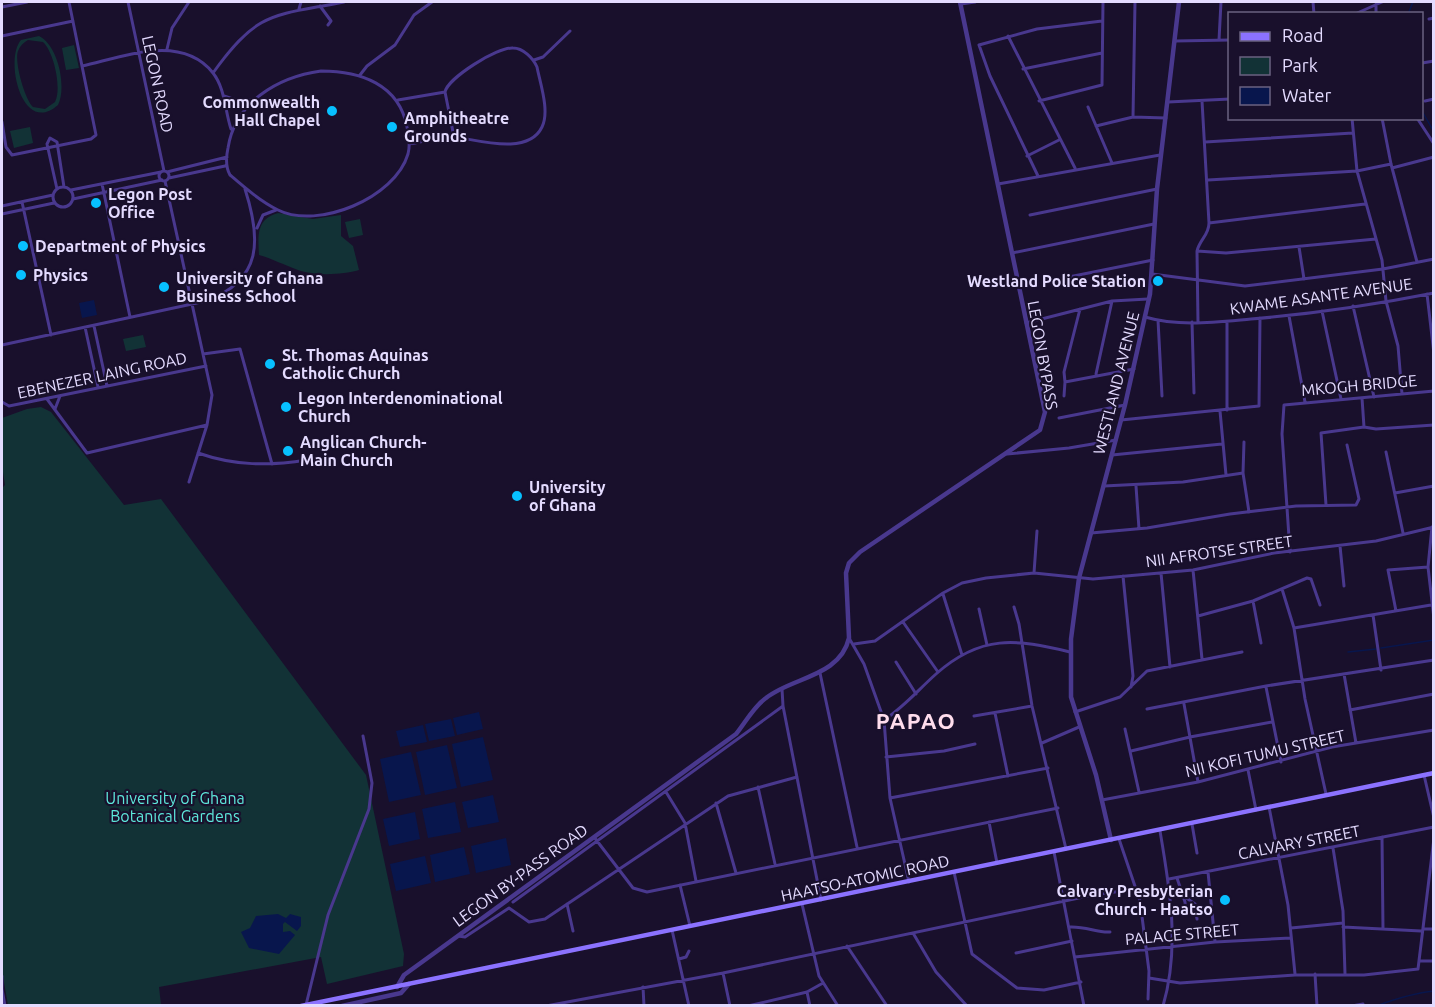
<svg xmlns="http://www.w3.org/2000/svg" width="1435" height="1007" viewBox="0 0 1435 1007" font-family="Ubuntu,sans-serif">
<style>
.green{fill:#123236;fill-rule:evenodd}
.water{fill:#08164d}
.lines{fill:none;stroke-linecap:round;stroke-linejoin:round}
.stream{stroke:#08164d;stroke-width:1.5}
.minor{stroke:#49388e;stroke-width:3}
.tertiary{stroke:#49388e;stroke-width:4.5}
.secondary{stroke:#8b72ff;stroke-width:4.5}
.poi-dot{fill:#07c0ff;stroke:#19102c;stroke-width:2}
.labels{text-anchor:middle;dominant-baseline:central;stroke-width:4.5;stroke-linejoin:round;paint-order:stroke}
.street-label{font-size:16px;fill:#e4dbff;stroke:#19102c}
.poi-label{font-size:16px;font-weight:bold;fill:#e4dbff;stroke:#19102c;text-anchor:start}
.park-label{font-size:16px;fill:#5ee8db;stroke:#19102c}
.district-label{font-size:22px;font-weight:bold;letter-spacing:1.5px;fill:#ffdded;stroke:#19102c}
</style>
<rect width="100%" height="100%" fill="#19102c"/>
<path class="green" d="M39,36C58,45 67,87 58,105C22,137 4,59 21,40ZM28,40L43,42C54,52 62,89 55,102L45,109L33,107C25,100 14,62 18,51C20,46 23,43 28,40Z
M74,45L79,68L66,70L62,48Z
M30,127L33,143L14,148L10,131Z
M278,213L313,219L341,215V236L353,246L359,270C342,275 314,276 298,270C284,265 273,259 259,255C258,236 256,219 278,213Z
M360,219L363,235L349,238L345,222Z
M143,335L146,347L126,351L123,339Z
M41,407L51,412L124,505L161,499L366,775L404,954L403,966L327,984L321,957L159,987L161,1005H8L2,971V488L5,485L2,466V418L27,409Z"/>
<path class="water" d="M94,300L97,315L82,318L79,303Z
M479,712L483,729L457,735L453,718Z
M451,719L455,736L429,741L425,724Z
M423,725L427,742L400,747L396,731Z
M483,737L493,780L461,787L452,744Z
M447,745L457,788L425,795L416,752Z
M411,752L421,795L389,802L380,759Z
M493,795L499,822L468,828L462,802Z
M455,802L461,832L428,838L422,809Z
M415,812L420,839L389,846L383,819Z
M506,838L511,865L476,873L471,846Z
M464,847L470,874L435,882L430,855Z
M425,856L431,883L396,891L390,864Z
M290,914L301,917V926L297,931L285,922L283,924V932L290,931L295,935L279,954L249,948L241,932L250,928L256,916L278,914L286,918Z"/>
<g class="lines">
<path class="stream" d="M1408,14L1413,2
M1422,111L1434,132
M1381,648L1434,640
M1348,652L1376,649
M1376,1006C1395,999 1413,993 1434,991"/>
<path class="minor" d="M128,2L164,171
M1313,2L1314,14
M961,4L975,2
M320,6L331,21L328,25
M2,7L27,2
M299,9L301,2
M1355,14L1382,2
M1376,14V4
M1429,19L1434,18
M2,36L73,21
M1008,36L1075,168
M1219,40L1221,2
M1175,41L1230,40
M167,49L172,28L189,2
M534,60L543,57L570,31
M1422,63L1434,61
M82,66C123,57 181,33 213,73C225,88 225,111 231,129
M1023,69L1102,53
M321,71C360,71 399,84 407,127C409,135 410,146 408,154C395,198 318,230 278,210C260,201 244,187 230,175C225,166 226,157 228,148C235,102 278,77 321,71Z
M213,73C258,10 273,16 344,2
M360,75L367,66L395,45L414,15L432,2
M445,92L454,137
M224,96L239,101L253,100
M398,100L445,92C448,78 497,47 513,48C523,48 533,58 537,67C540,83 550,111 542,127C528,156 478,140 455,137C441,136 423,142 409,144
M1039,101L1102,85L1103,2
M1425,101L1434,99
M1168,102L1230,99
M1088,107L1112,163
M1133,117L1135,2
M1352,118L1357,171L1382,260L1386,301L1398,346L1402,394
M1382,118L1391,164L1417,262
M1417,118L1434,144
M2,122L6,147L12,155L91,139L96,135L69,2
M1096,126L1133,117L1166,118
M1205,142L1353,133
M1027,156L1059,140
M1392,168L1434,157
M159 176a5 5 0 1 1 10 0a5 5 0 1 1-10 0Z
M167,172L227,157
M1038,176L990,76L979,45L1037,29L1102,21
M169,178L225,166
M1208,180L1357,171L1391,164
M165,181L212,395L207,425L189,482
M102,184L130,317
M998,184L1160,155
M53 197a10 10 0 1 1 20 0a10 10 0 1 1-20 0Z
M57,189L47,144L50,138L57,142L64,187
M71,190L161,172
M73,199L162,180
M22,202L51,335
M2,206L53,195
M2,214L54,203
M1030,215L1157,189
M1209,223L1365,204
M257,228L263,215L276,210
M1299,247L1304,279
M1197,251L1226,253L1376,239
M1012,253L1154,224
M1152,274L1245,286L1383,269L1434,259
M1044,282L1153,260
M1427,294L1434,354
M1353,306L1374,397
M1322,311L1341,399
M1289,316L1305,402
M1145,317C1179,327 1217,322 1251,319C1312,314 1373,305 1434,293
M1158,320L1162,396
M1192,322L1194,393
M1198,322L1197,251C1200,239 1209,235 1209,223L1202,101
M1026,323L1112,301L1148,299
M94,326L107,386
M85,327L98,387
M2,345L206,301C263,280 261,239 245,189
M203,354L240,349L272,464
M1096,374L1112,301
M1065,382L1064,372L1080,309
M1064,396L1065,382L1134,369
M1362,398L1364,427
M47,399L87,453L207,425
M2,402L9,406L206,366
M55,409L60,396
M1227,410V322
M1220,411L1226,475
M1059,418L1125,405
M1121,420L1259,406L1260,318
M1244,442L1243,473L1249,512
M1386,452L1403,533
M198,453C235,466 269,466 307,460
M1007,454L1069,448L1116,440
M1112,455L1222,444
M1104,486L1183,482L1243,473
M1136,486L1139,529
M1395,493L1434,486
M1326,505L1321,433L1364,427L1376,429L1434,425
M1432,527L1428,567L1434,619
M1091,533L1147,528L1230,514L1296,506L1356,505L1359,499L1347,445
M1340,546L1344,586
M1290,552L1282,434L1284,405L1434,391
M1193,570L1202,659
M1034,573L1037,531
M1161,573L1170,667
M1123,576L1133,676L1131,687
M1282,589L1294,628L1305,699L1326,794
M943,594L962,655
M1253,601L1261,643
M1014,607L1019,624L1032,706L1066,849
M979,609L987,645
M1396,611L1388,570L1428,567
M1373,615L1381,670
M1198,616L1253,601L1307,578L1311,579L1320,605
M903,622L938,672
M1294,628L1431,605
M849,638L864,664L884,720L890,798L909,882
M854,644L875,641L943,593L962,583L986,578L1034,573L1093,579L1193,570L1274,553L1376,541L1434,527
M896,662L916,694
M820,673L857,847
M1344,674L1356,743
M1266,687L1281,762
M782,689L783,706L821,900
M1184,704L1198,782
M1147,709L1266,686L1434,660
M1350,710L1434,694
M1075,712L1120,697L1147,671L1242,652
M995,713L1008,776
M974,716L1032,706
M884,720C904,707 918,690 936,674C981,634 1016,639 1070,652
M1125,729L1139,792
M1042,743L1079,727
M1131,751L1190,737L1272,722
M886,757L944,751L975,744
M1248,770L1256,810
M1424,775L1434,818
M758,787L775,864
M666,792L685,823L696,881
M890,798L1048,768
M1102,800L1198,782L1332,747L1434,730
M716,803L736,873
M1269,807L1288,905L1295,974
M989,822L997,863
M1192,824L1197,853
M1160,831C1170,889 1180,948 1163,1006
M594,837L633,888L647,892L1058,808
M1382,837L1383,929
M1119,839L1140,901L1149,971L1148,999
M1333,848L1343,911L1345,974
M1054,852L1084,1006
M954,872L972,954L1017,988L1044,990L1081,982
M1208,872L1215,942
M1177,878L1185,902L1186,915
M1169,879L1434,827
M680,885L690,926
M1185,897L1195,904L1197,919
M513,902L783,706
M567,904L573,931
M802,904L819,976L838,1006
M1069,927C1086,926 1097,933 1110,932
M1343,927L1421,931
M1291,928L1343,923
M1423,929H1434
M672,930L689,1006
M913,933L936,972L967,1006
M458,936L465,937L509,908L529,922L545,919L728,796L797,777
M847,946L887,1006
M1016,953L1072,941
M1075,957L1215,942L1291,938
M679,959L686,957L689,951
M1421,961H1434
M723,973L730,1006
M1315,974L1317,1006
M2,976V990
M1149,978L1180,983L1295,975H1364L1418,969L1434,838
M643,987L644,1006
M2,989L5,1006
M807,992L810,1006
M306,1005L328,915L369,809L372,783L363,736
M546,1006L723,973L1093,895L1137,889
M748,1006L807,992L823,983
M1352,1006L1363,1004"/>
<path class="tertiary" d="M1111,840L1096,775L1071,697V639L1079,578L1125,405L1150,294L1157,189L1179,2
M397,987L404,975L422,962L736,734C745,723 754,706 766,698C792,677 840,677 849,638L846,573L849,563L860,552L1040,430L1045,412L960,2
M342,1006L401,993L409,984"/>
<path class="secondary" d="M301,1006L1434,773"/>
</g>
<g class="poi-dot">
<circle cx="332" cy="111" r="6"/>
<circle cx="392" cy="127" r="6"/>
<circle cx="96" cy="203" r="6"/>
<circle cx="23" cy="246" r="6"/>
<circle cx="21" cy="275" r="6"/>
<circle cx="1158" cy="281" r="6"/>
<circle cx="164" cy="287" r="6"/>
<circle cx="270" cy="364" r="6"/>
<circle cx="286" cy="407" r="6"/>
<circle cx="288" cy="451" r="6"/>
<circle cx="517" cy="496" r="6"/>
<circle cx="1225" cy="900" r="6"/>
</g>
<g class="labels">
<g class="street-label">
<text transform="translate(158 84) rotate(78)">LEGON ROAD</text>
<text transform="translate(1321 296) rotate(-8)">KWAME ASANTE AVENUE</text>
<text transform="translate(1043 355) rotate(80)">LEGON BYPASS</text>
<text transform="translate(102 375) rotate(-12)">EBENEZER LAING ROAD</text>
<text transform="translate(1116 383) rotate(-76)">WESTLAND AVENUE</text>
<text transform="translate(1359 385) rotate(-5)">MKOGH BRIDGE</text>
<text transform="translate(1219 551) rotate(-8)">NII AFROTSE STREET</text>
<text transform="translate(1265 753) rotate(-13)">NII KOFI TUMU STREET</text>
<text transform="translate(1299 842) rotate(-11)">CALVARY STREET</text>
<text transform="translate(520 875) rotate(-36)">LEGON BY-PASS ROAD</text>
<text transform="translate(865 878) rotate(-12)">HAATSO-ATOMIC ROAD</text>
<text transform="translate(1182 934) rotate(-5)">PALACE STREET</text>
</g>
<g class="poi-label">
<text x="320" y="102" text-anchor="end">Commonwealth<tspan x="320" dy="18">Hall Chapel</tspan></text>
<text x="404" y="118">Amphitheatre<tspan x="404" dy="18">Grounds</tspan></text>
<text x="108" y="194">Legon Post<tspan x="108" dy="18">Office</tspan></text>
<text x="35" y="246">Department of Physics</text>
<text x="33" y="275">Physics</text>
<text x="176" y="278">University of Ghana<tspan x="176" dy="18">Business School</tspan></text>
<text x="1146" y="281" text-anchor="end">Westland Police Station</text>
<text x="282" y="355">St. Thomas Aquinas<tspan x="282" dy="18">Catholic Church</tspan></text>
<text x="298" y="398">Legon Interdenominational<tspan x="298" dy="18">Church</tspan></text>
<text x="300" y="442">Anglican Church-<tspan x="300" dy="18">Main Church</tspan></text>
<text x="529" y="487">University<tspan x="529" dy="18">of Ghana</tspan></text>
<text x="1213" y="891" text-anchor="end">Calvary Presbyterian<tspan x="1213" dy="18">Church - Haatso</tspan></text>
</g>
<g class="park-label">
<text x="175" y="798">University of Ghana<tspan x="175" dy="18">Botanical Gardens</tspan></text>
</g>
<g class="district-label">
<text x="916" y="720">PAPAO</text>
</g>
</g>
<rect width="1435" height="1007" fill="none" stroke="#e4dbff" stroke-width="6"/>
<rect x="1228" y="12" width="195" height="108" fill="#19102c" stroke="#6a6180" stroke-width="1.5"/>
<rect x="1240" y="32" width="30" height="9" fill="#8b72ff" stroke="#6a6180" stroke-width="1.5"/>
<text x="1282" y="42" font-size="18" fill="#e4dbff">Road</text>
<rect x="1240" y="57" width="30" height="18" fill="#123236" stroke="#6a6180" stroke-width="1.5"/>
<text x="1282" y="72" font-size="18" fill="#e4dbff">Park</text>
<rect x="1240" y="87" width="30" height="18" fill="#08164d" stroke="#6a6180" stroke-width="1.5"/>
<text x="1282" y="102" font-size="18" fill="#e4dbff">Water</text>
</svg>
